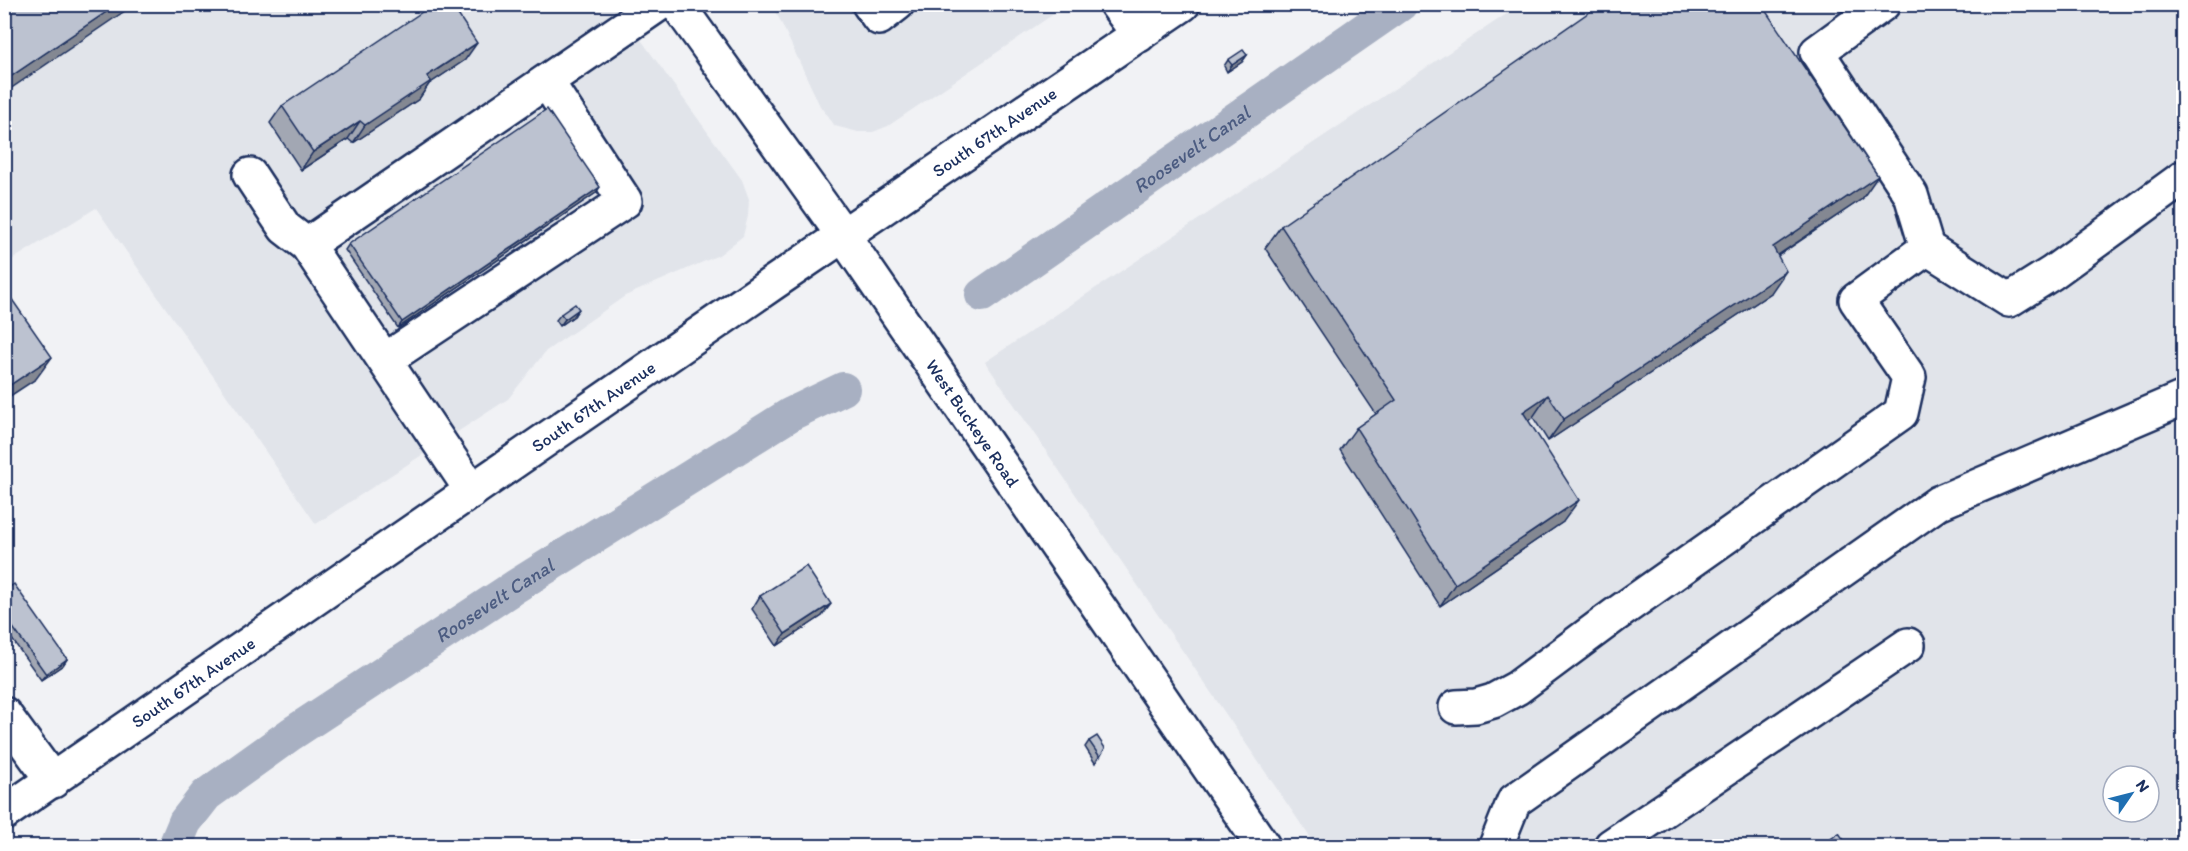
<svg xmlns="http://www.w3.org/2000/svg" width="2188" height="851" viewBox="0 0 2188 851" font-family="Itim,sans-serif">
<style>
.built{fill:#e1e4ea;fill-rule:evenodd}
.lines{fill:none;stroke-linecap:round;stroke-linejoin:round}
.canal{stroke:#a8b0c2;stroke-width:34}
.minor-casing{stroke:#1b2f5e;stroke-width:38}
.major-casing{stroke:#1b2f5e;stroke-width:38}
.minor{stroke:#fff;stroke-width:33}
.major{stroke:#fff;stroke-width:33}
.wall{fill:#a2a7b3;stroke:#1b2f5e;stroke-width:1.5}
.shaded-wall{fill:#848892;stroke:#1b2f5e;stroke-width:1.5}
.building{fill:#bcc2d0;stroke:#1b2f5e;stroke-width:1.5}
.labels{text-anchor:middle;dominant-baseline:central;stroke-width:4.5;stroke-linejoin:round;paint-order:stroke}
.street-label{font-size:18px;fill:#1b2f5e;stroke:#fff}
.water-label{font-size:20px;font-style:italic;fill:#4c5c81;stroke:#fff}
</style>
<rect width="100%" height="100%" fill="#f1f2f5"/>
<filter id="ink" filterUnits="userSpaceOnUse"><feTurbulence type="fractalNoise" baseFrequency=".0167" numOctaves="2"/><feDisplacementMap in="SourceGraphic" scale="12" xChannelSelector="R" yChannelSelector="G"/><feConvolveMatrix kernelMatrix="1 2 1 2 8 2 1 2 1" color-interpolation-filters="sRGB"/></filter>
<g filter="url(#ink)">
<path class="built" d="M5,5H616L742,180L749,199L748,216L743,236L719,255L625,296L546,351L508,399L316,524L96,208L5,264Z
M770,5H1067L888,126L873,132H858L835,126L820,106L779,18Z
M1520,5H2183V846H1316L985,362ZM2113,776H2149V812H2113Z"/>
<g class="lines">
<g class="canal">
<path id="s1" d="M982,295L1401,4"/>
<path id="s2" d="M175,846L185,822L206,795L291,734L516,586L791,414L843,389"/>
</g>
<defs>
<path id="minor" d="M869,4L879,18L897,4
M1116,4L1139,35
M250,175L285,228L307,245
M1927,248L2009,300L2052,273L2184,177
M385,360L625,201L547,82
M472,491L307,245L659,4
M1456,707L1476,706L1493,701L1517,688L1615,615L1901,413L1909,377L1856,300L1927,248L1911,195L1817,52L1883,4
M4,714L53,781
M1496,846L1514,801L1938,503L2184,398
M1611,846L1908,645"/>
<g id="major">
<path id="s3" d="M677,4L843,235L1263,846"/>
<path id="s4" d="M4,813L773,283L1183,4"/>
</g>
</defs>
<use href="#minor" class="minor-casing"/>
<use href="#major" class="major-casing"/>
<use href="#minor" class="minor"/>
<use href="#major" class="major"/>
</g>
<path class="wall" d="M1247,55L1242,62L1227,72L1224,66L1228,60Z
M465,60L429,84L419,99L353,143L348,139L301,170L270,123L282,106Z
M596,193L398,328L345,250L349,244Z
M1862,199L1778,256L1771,293L1548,441L1533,417L1528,421L1563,522L1440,606L1340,450L1356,428L1376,414L1265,248L1281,226Z
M561,314L574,316L560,326L556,320Z
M4,591L67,659L63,665L41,680L4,628Z
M760,596L822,616L777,646L752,609Z
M1089,741L1105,748L1095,763L1085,747Z"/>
<path class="shaded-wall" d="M118,4H135L4,93V81Z
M477,43L465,60L429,84L419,99L353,143L365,125L427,76Z
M1247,55L1242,62L1227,72L1232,65Z
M360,121L348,139L301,170L313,152Z
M1878,176L1862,199L1757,269L1773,247Z
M600,187L596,193L398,328L402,322Z
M1786,271L1771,293L1548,441L1564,419Z
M579,309L574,316L560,326L565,319Z
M52,357L36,379L4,400V389Z
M1548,395L1533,417L1508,435L1523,412Z
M1579,500L1563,522L1440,606L1455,584Z
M831,604L822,616L777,646L785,634Z
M67,659L63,665L41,680L46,674Z"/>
<path class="building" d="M4,4H118L4,81Z
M434,4H451L477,43L427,76L431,81L365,125L360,121L313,152L282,106Z
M1601,4H1761L1878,176L1773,247L1786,271L1564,419L1548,395L1523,412L1579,500L1455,584L1356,428L1396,400L1281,226Z
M1243,50L1247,55L1232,65L1228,60Z
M547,109L600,187L402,322L349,244Z
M4,288L52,357L4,389Z
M575,304L579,309L565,319L561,314Z
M806,566L831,604L785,634L760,596Z
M14,584L67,659L46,674L4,615V591Z
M1097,736L1105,748L1100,757L1089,741Z
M1839,833L1848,846H1821Z"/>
</g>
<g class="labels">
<g class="street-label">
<text stroke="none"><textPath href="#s4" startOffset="1202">South 67th Avenue</textPath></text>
<text stroke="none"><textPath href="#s4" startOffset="716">South 67th Avenue</textPath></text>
<text stroke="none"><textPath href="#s3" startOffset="513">West Buckeye Road</textPath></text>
<text stroke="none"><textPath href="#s4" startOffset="230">South 67th Avenue</textPath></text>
</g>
<g class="water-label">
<text stroke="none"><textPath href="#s1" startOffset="255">Roosevelt Canal</textPath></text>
<text stroke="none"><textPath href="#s2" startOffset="408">Roosevelt Canal</textPath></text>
</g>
</g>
<rect width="2188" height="851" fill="none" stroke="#fff" stroke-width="24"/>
<rect x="12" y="12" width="2164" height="827" fill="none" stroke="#1b2f5e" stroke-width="2" filter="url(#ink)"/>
<g transform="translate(2131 794) rotate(55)"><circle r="28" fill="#ffffff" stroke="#a4acbf" stroke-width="1.5"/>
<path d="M0-4.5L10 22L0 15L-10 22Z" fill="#1f6fb2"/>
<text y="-9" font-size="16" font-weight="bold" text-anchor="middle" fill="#1b2f5e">N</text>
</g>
</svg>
